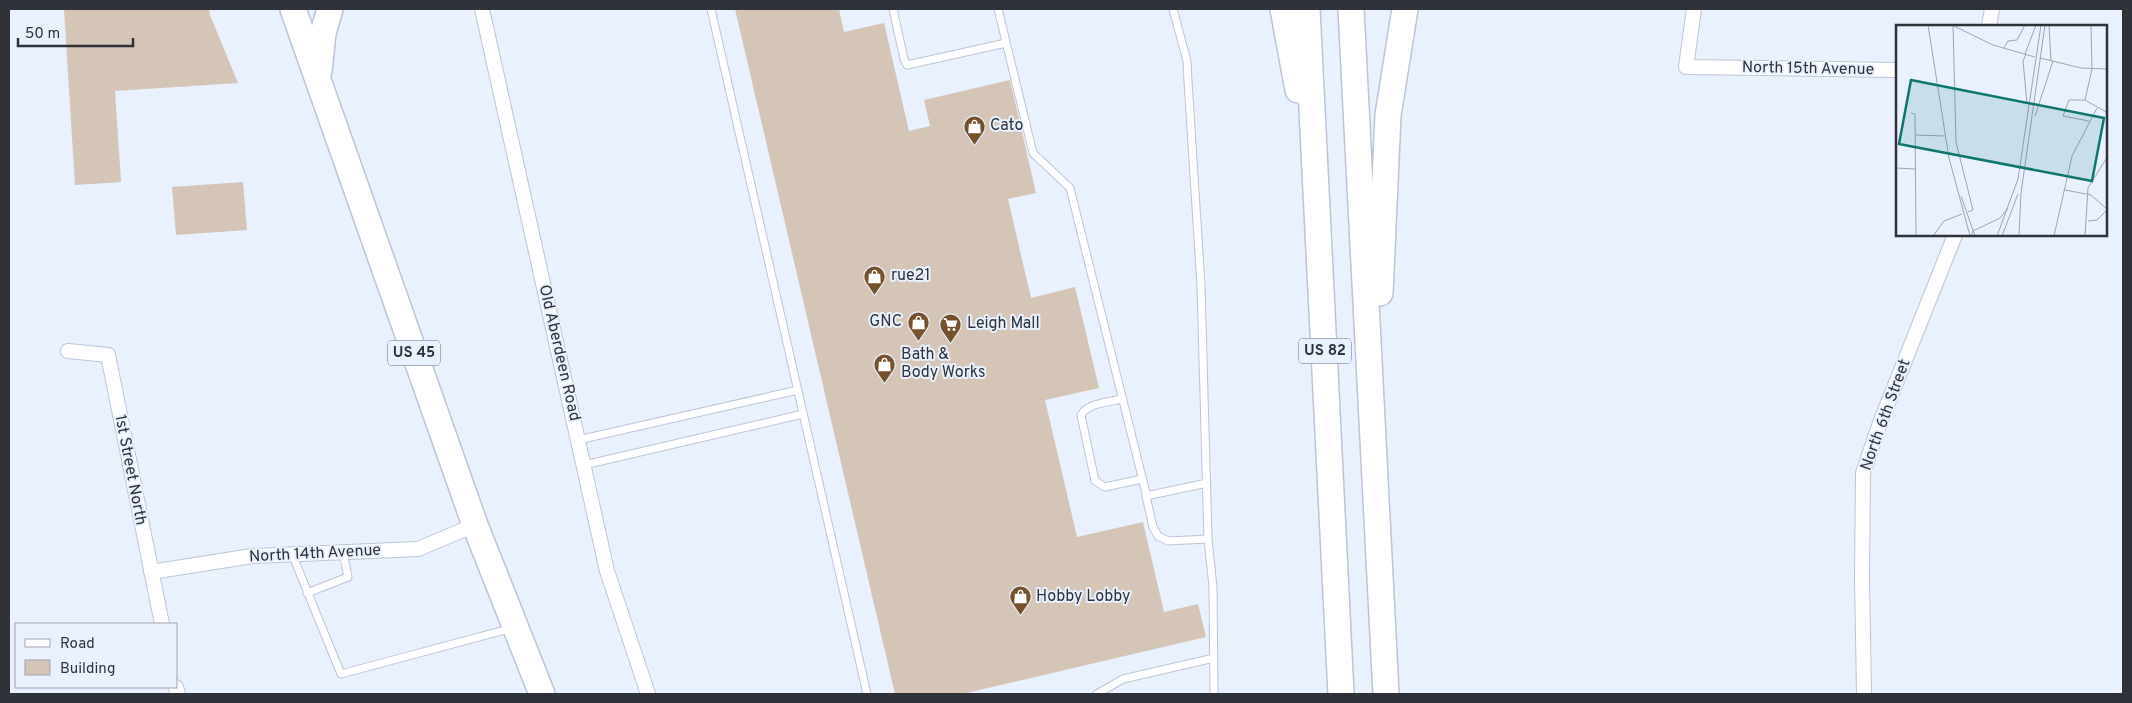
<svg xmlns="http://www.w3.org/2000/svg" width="2132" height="703" viewBox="0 0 2132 703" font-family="Overpass,sans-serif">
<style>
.building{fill:#d4c5b7}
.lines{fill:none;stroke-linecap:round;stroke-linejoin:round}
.lane-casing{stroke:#bcc5d6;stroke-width:9}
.street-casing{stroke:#bcc5d6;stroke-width:16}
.highway-casing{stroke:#bcc5d6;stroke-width:28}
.lane{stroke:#fff;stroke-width:7}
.street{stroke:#fff;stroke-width:14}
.highway{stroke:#fff;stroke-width:25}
.labels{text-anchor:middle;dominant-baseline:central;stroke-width:4;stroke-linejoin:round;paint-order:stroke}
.shield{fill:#e9f0fe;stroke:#676c74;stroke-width:1}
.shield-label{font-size:15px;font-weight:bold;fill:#2f3339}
.street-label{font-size:16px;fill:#2f3339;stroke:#e9f0fe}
.poi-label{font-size:16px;fill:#2f3339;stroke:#e9f0fe;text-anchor:start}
.inset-road{fill:none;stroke:#9fa4af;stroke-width:1}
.view{fill:#0f766e;fill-opacity:0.15;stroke:#0f766e;stroke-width:2.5}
.inset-edge{fill:none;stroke:#2f3339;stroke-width:2.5}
</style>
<rect width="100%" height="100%" fill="#e9f0fe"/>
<path class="building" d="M64,9H209L210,15L238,83L115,91L121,182L75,185Z
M735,9H839L844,32L884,23L909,131L930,126L924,100L1010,80L1036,193L1008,199L1031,298L1075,287L1099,388L1045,400L1077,537L1143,522L1164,612L1198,604L1206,637L962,694H895Z
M243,182L247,230L176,235L172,187Z"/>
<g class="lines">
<defs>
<path id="lane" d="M711,9L867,694
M893,9L904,59L907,65L1006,43
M998,9L1033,153L1070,188L1147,497
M1173,9L1187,61L1188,81L1201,286L1208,539
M1122,399C1109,402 1088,403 1081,415L1095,481L1105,487L1142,479
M578,440L798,390
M584,465L803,414
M1207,483L1146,496L1153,527L1158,536L1168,541L1208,539L1213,587L1214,694
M292,554L341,674L512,628
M307,593L348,577L343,552
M1097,694L1123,679L1214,658"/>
<path id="street" d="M482,9L607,571L648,694
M1694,9L1686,67L1897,70
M1989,26L1992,9
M68,351L108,355L162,624
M151,572L252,556L418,549L475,525
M176,687L178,694
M1864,694L1862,578L1863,473L1880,423L1955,235"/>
<path id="highway" d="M293,9L475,525L542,694
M1283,9L1298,90
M1307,9L1341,694
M1351,9L1386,694
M319,71L323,33L330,9
M1380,293L1388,115L1405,9"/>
</defs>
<use href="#lane" class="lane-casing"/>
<use href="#street" class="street-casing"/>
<use href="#highway" class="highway-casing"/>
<use href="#lane" class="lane"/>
<use href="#street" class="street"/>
<use href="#highway" class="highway"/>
</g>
<defs>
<symbol id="shop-pin" viewBox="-11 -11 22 30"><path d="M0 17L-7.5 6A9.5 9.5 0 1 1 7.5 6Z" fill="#76522c" stroke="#e9f0fe"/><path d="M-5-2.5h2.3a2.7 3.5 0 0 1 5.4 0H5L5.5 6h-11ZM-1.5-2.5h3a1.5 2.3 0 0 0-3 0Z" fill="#fff"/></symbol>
<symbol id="supermarket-pin" viewBox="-11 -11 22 30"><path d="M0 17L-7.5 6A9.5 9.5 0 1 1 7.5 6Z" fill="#76522c" stroke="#e9f0fe"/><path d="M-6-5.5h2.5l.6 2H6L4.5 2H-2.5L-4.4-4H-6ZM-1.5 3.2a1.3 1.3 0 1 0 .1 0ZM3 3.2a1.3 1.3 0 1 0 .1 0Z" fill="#fff"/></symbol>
</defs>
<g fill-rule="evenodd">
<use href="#shop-pin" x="962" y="114" width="25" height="34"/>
<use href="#shop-pin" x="862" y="264" width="25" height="34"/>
<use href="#shop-pin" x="906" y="310" width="25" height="34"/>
<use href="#supermarket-pin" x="938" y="312" width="25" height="34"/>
<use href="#shop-pin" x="872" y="352" width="25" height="34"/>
<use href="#shop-pin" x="1008" y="584" width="25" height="34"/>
</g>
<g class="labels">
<g class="shield">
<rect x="1299" y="338.5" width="52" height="25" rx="4"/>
<rect x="388" y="340.5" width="52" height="25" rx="4"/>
</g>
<g class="shield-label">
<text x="1325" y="351">US 82</text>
<text x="414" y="353">US 45</text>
</g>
<g class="street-label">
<text transform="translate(1808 69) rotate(1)">North 15th Avenue</text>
<text transform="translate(559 353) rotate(77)">Old Aberdeen Road</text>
<text transform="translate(1886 415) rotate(-70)">North 6th Street</text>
<text transform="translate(130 470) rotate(79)">1st Street North</text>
<text transform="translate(315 554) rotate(-3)">North 14th Avenue</text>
</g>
<g class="poi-label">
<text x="990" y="126">Cato</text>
<text x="891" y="276">rue21</text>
<text x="902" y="322" text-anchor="end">GNC</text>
<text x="967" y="324">Leigh Mall</text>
<text x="901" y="355">Bath &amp;<tspan x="901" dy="18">Body Works</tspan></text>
<text x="1036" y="597">Hobby Lobby</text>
</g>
</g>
<g transform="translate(1896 25)">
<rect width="211" height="211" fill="#e9f0fe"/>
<path class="inset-road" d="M32,0L53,133L74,211M57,0L60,117L77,185L72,187M153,0L155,36M58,1L97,20L139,32M108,23L112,16L121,15L129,0M129,29L140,0M130,29L127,36L131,78M144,33L185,43L212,44M189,75L196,44L195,0M15,88L19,89L20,211M139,91L157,36M193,96L167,91L173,75H189L212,88M19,110L49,111M0,143L19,144M169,165L195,170L212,185M65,171L79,211M192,196L201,195L211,185M37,211L48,196L66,189M75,211L77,206L104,193L112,183M101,211L122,154L145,0M106,211L122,169M123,211L125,168L149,0M158,211L176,131L201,83M189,211L192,163L212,131"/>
<path class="view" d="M15,55L208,93L196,156L3,119Z"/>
<rect width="211" height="211" class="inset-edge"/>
</g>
<rect width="2132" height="703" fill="none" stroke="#2f3339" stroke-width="20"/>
<rect x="15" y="623" width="162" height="65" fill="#e9f0fe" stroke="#9fa4af"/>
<rect x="25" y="639" width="25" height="8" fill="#ffffff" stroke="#9fa4af"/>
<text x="60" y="648" font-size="15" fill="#2f3339">Road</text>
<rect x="25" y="660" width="25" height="15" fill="#d4c5b7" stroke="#9fa4af"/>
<text x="60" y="673" font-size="15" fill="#2f3339">Building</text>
<path d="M18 38v8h115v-8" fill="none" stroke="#2f3339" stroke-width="2.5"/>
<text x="25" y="38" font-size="15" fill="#2f3339" stroke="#e9f0fe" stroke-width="4" paint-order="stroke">50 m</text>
</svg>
